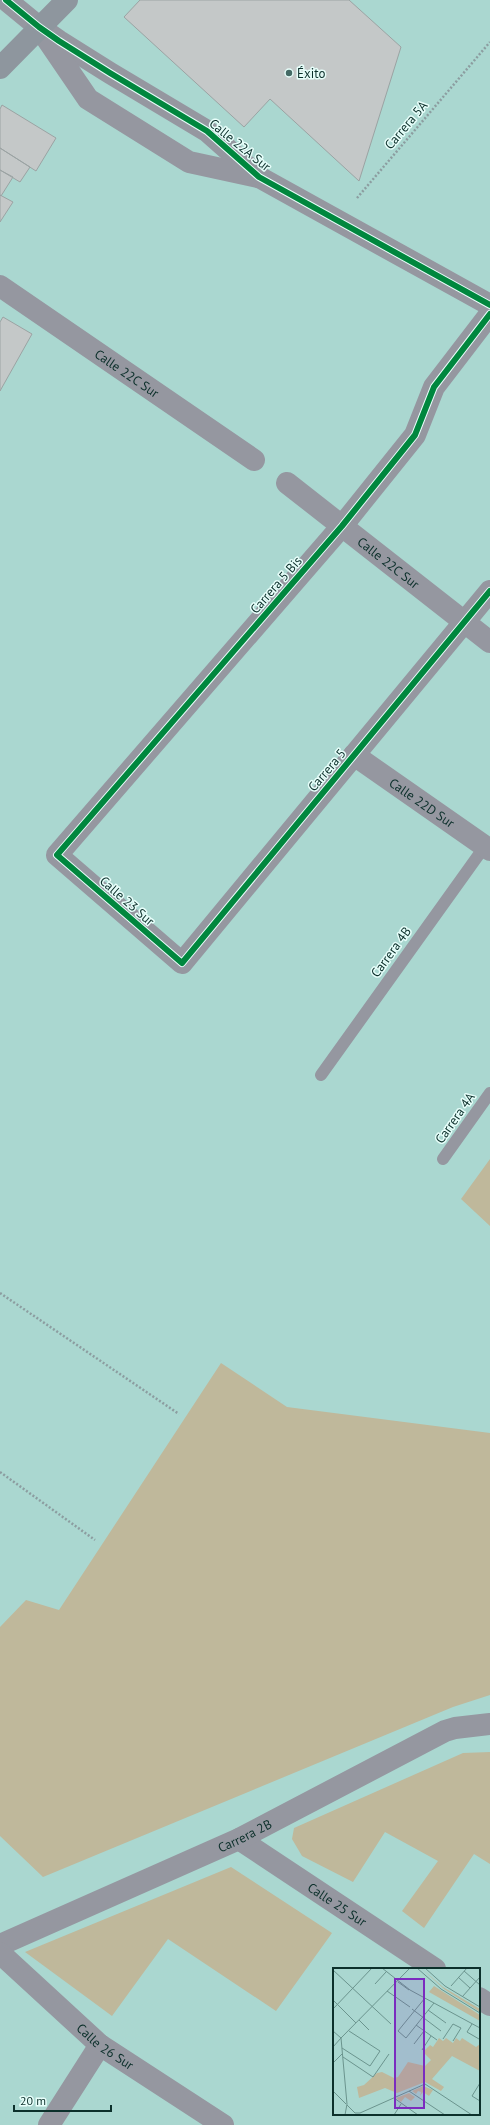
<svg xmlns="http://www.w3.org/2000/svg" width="490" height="2125" viewBox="0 0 490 2125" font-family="'PT Sans',sans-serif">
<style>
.green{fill:#bfb89b}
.building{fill:#c4c8c8;stroke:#9ba3a3}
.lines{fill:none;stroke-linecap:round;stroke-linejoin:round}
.path{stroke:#8c9da0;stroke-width:2.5;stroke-dasharray:2 2;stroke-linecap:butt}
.service{stroke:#9597a0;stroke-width:12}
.minor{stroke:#9597a0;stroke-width:22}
.secondary{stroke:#8e969e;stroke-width:22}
.cycleway-casing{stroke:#e7fefa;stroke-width:8}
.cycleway{stroke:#00873e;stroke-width:6}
.poi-dot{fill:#436a65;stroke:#e7fefa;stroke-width:1.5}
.labels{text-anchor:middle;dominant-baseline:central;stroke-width:3;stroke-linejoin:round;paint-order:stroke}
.poi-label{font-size:13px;fill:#0c302b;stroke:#e7fefa;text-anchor:start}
.street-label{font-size:13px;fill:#0c302b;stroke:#e7fefa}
.inset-road{fill:none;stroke:#6b948e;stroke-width:1}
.view{fill:#7b2cbf;fill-opacity:0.15;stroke:#7b2cbf;stroke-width:2}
.inset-edge{fill:none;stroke:#0c302b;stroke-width:2}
</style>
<rect width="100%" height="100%" fill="#aad7d0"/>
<path class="green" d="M490,1159V1226L461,1199Z
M221,1363L287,1407L490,1433V1695L453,1707L43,1877L0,1836V1627L26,1600L59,1610Z
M490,1752V1864L474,1854L424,1928L402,1911L438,1861L385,1832L353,1882L302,1856L292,1839L294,1828L463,1753Z
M231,1867L332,1933L276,2011L168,1939L112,2016L25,1952Z"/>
<path class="building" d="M140,0H349L401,47L359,181L270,99L244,127L124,17Z
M2,105L56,138L36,171L0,148V109Z
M0,148L30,167L20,182L0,170Z
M0,170L13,177L1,196L0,195Z
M0,195L13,202L0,222Z
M3,317L32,334L0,391V322Z"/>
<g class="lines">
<path class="path" d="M357,198L490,42
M0,1293L179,1414
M0,1472L95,1540"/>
<path class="service" d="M321,1075L485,846
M443,1159L490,1093"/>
<g class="minor">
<path d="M6,0L39,27L59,41L110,73L207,131L259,177L490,305"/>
<path d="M45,36L88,99L189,162L258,177"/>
<path id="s1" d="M0,286L254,460"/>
<path d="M490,314L434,387L415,435L342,526L57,855L182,963L490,591"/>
<path id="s2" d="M287,483L490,642"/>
<path id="s3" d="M354,755L490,850"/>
<path id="s4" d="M239,1839L435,1969"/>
<path id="s5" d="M0,1945L239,1839L445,1731L455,1728L490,1724"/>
<path id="s6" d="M0,1953L100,2045L223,2125"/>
<path d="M479,1998L490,2005"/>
<path d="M49,2125L100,2045"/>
</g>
<path class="secondary" d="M0,68L67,0"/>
<defs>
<path id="cycleway" d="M6,0L39,27L59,41L110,73L207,131L259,177L490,305
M490,314L434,387L415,435L342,526L57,855L182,963L490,591"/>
</defs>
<use href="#cycleway" class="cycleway-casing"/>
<use href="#cycleway" class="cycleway"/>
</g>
<circle class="poi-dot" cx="289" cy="73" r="4"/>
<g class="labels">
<g class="poi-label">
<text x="297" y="73">Éxito</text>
</g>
<g class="street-label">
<text transform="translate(406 125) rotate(-50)">Carrera 5A</text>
<text transform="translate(240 145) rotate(39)">Calle 22A Sur</text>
<text stroke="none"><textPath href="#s1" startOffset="154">Calle 22C Sur</textPath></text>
<text stroke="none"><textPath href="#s2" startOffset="129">Calle 22C Sur</textPath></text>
<text transform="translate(276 585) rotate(-49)">Carrera 5 Bis</text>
<text transform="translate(327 770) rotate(-50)">Carrera 5</text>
<text stroke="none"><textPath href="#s3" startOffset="83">Calle 22D Sur</textPath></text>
<text transform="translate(127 901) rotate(41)">Calle 23 Sur</text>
<text transform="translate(391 952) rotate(-54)">Carrera 4B</text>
<text transform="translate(455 1118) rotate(-55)">Carrera 4A</text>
<text stroke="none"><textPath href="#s5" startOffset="268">Carrera 2B</textPath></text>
<text stroke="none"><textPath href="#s4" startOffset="118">Calle 25 Sur</textPath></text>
<text stroke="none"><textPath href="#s6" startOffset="141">Calle 26 Sur</textPath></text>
</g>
</g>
<g transform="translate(333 1968)">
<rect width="147" height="147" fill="#aad7d0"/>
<path d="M88,0L110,19L147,41V44L111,21ZM101,18L147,47V53L96,24ZM106,70L110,73L113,70L120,75L123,70L127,73L129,70L143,79L147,76V103L119,88L99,111L111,119L108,123L92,114L64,125L52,120L26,130L24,119L31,117L44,105L49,104L61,110L65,109L75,94L92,98L98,92L90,84L97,77L100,79ZM90,118L100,122L96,128L90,124L87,128L88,124L85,123L83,126L79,123ZM76,125L82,129L78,133L72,129L68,134L63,130Z" fill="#bfb89b"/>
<path class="inset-road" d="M49,0L77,22L147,60M84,0L108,21L147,45M92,0L112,18L147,39M0,2L58,56M131,3L147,17M125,9L137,20M65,14L76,22M42,16L53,4M118,18L134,0M54,23L77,39M129,29L147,9M92,30L65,63L73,70L101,35M0,32L23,55M0,41L39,0M79,41L108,63M95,42L113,55M26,52L36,62M139,56L134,64L146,71M83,57L104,72M0,63L8,70L0,79M110,71L120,56L128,60L120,73M81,76L91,63M9,80L37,98L47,83L16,63M89,82L98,68M10,89L40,109L56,86M0,95L9,86M147,115L139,128L147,133M0,123L13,136M76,123L112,147M61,130L85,147M14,137L22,145H27L92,116L139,147M12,147L14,136L8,70L77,0M61,147L68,136"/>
<path class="view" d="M62,11H91V140H62Z"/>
<rect width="147" height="147" class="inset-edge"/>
</g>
<path d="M14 2105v6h97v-6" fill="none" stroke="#0c302b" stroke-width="2"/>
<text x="20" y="2105" font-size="12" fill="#0c302b" stroke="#e7fefa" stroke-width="3" paint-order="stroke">20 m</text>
</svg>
